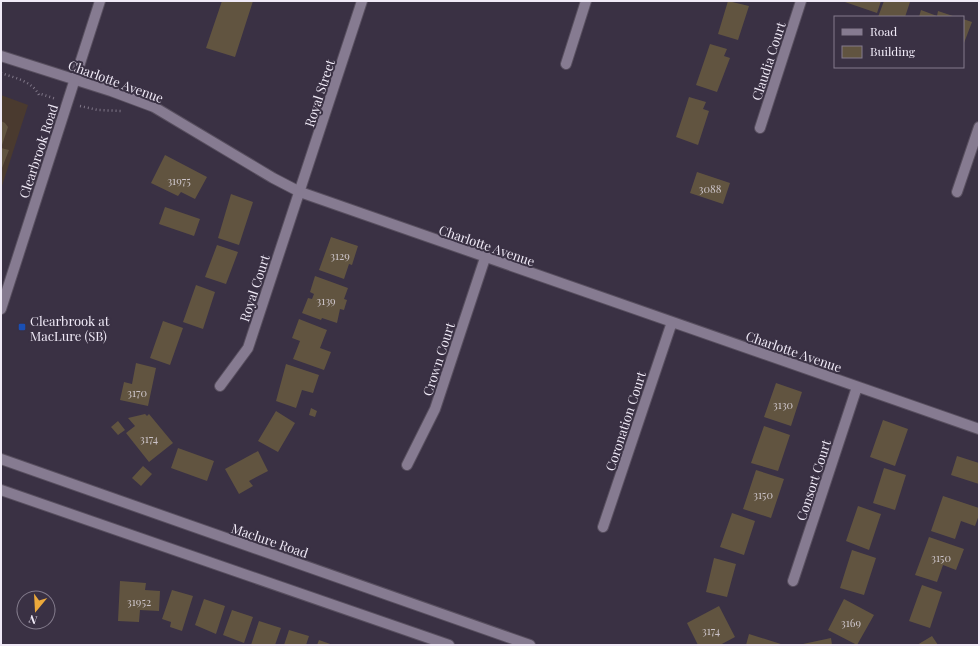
<svg xmlns="http://www.w3.org/2000/svg" width="980" height="646" viewBox="0 0 980 646" font-family="'Playfair Display',serif">
<style>
.education{fill:#4a3a2f}
.building{fill:#615440}
.lines{fill:none;stroke-linecap:round;stroke-linejoin:round}
.street-casing{stroke:#584f5f;stroke-width:12}
.secondary-casing{stroke:#584f5f;stroke-width:12}
.path{stroke:#807889;stroke-width:2.5;stroke-dasharray:1 3;stroke-linecap:butt}
.street{stroke:#867b91;stroke-width:10}
.secondary{stroke:#867b91;stroke-width:10}
.transit-dot{fill:#1a4fb4;stroke:#3a3144;stroke-width:1.5}
.labels{text-anchor:middle;dominant-baseline:central;stroke-width:4;stroke-linejoin:round;paint-order:stroke}
.number-label{font-size:11px;fill:#ccc4c9}
.street-label{font-size:13px;fill:#f0eaf7;stroke:#3a3144}
.poi-label{font-size:13px;fill:#f0eaf7;stroke:#3a3144;text-anchor:start}
</style>
<rect width="100%" height="100%" fill="#3a3144"/>
<path class="education" d="M1,95L28,105L1,189Z"/>
<path class="building" d="M222,1H253L235,57L206,48Z
M728,1L749,6L738,40L718,34Z
M842,1H881L877,13Z
M884,1L910,2L905,17H878Z
M921,10L937,16L938,11L956,17H919Z
M963,19L972,22L964,43H963Z
M710,44L727,49L724,56L730,58L717,92L696,85Z
M689,97L706,102L703,109L709,111L698,145L676,137Z
M1,121L5,123L8,127L1,148L9,150L2,168H1Z
M165,155L207,177L195,199L181,192L178,196L151,183Z
M697,172L730,183L723,204L690,193Z
M231,194L253,202L239,245L218,238Z
M165,207L200,219L194,236L159,224Z
M331,237L358,246L352,265L349,264L344,279L319,270Z
M217,245L238,252L226,284L205,277Z
M315,276L348,288L344,299L347,300L344,310L340,309L337,323L322,318L321,320L302,313L308,298L312,299L314,294L310,292Z
M196,285L215,292L203,329L183,322Z
M299,319L327,330L320,348L331,352L324,370L293,359L300,341L292,338Z
M163,321L183,328L170,365L150,358Z
M136,363L156,368L148,406L120,400L124,382L132,384Z
M286,364L319,375L313,393L302,390L296,408L276,401Z
M776,383L802,392L791,426L764,417Z
M311,408L317,411L315,417L309,415Z
M276,411L295,423L278,452L258,441Z
M145,414L147,416L149,414L173,443L149,462L126,433L135,426L128,418Z
M883,420L908,429L895,466L870,457Z
M118,421L125,430L118,435L111,427Z
M764,426L790,435L778,471L751,463Z
M178,448L214,461L207,481L171,468Z
M258,451L268,471L249,481L253,486L239,494L225,469Z
M957,456L979,463V484L951,475Z
M143,466L152,474L141,486L132,478Z
M884,468L906,475L895,510L873,503Z
M756,470L784,479L771,518L743,509Z
M943,496L979,508V515L975,526L961,521L955,539L931,531Z
M858,506L881,514L869,550L846,541Z
M732,513L755,521L744,555L720,547Z
M929,537L964,549L956,570L943,565L937,582L915,575Z
M852,550L876,558L864,595L840,588Z
M714,558L736,564L727,597L706,592Z
M120,581L146,583L145,590L160,591L159,611L140,610L139,622L118,621Z
M922,585L942,592L930,628L909,621Z
M172,590L193,596L182,631L170,627L171,622L162,619Z
M204,599L225,606L216,634L195,625Z
M844,599L874,615L857,645L828,630Z
M719,606L735,637L720,645H698L687,623Z
M232,610L253,617L244,643L223,635Z
M259,621L281,628L275,645H251Z
M289,630L309,636L306,645H284Z
M749,634L784,645H746Z
M932,636L938,645H917Z
M831,638L832,645H803V644Z
M319,640L333,645H317Z"/>
<g class="lines">
<defs>
<path id="street" d="M1,56L111,91L154,107L273,178L300,192L979,429
M566,64L586,1
M760,128L801,1
M957,192L979,127
M220,386L248,348L362,1
M407,465L435,409L485,258
M603,527L672,322
M793,581L857,387"/>
<path id="secondary" d="M1,309L100,1
M1,459L530,645
M1,490L449,645"/>
</defs>
<use href="#street" class="street-casing"/>
<use href="#secondary" class="secondary-casing"/>
<path class="path" d="M1,73C15,78 32,81 39,95L41,94L56,99
M80,106L98,110L122,111"/>
<use href="#street" class="street"/>
<use href="#secondary" class="secondary"/>
</g>
<rect class="transit-dot" x="18" y="323" width="8" height="8" rx="2"/>
<g class="labels">
<g class="number-label">
<text x="179" y="180">31975</text>
<text x="710" y="188">3088</text>
<text x="340" y="255">3129</text>
<text x="326" y="300">3139</text>
<text x="137" y="392">3170</text>
<text x="783" y="404">3130</text>
<text x="149" y="438">3174</text>
<text x="763" y="494">3150</text>
<text x="941" y="557">3150</text>
<text x="139" y="601">31952</text>
<text x="851" y="622">3169</text>
<text x="711" y="630">3174</text>
</g>
<g class="street-label">
<text transform="translate(768 61) rotate(-72)">Claudia Court</text>
<text transform="translate(116 81) rotate(20)">Charlotte Avenue</text>
<text transform="translate(319 93) rotate(-72)">Royal Street</text>
<text transform="translate(38 151) rotate(-72)">Clearbrook Road</text>
<text transform="translate(487 245) rotate(19)">Charlotte Avenue</text>
<text transform="translate(254 288) rotate(-72)">Royal Court</text>
<text transform="translate(794 351) rotate(19)">Charlotte Avenue</text>
<text transform="translate(438 359) rotate(-72)">Crown Court</text>
<text transform="translate(625 421) rotate(-72)">Coronation Court</text>
<text transform="translate(813 480) rotate(-72)">Consort Court</text>
<text transform="translate(270 540) rotate(19)">Maclure Road</text>
</g>
<g class="poi-label">
<text x="30" y="320">Clearbrook at<tspan x="30" dy="15">MacLure (SB)</tspan></text>
</g>
</g>
<rect width="980" height="646" fill="none" stroke="#f0eaf7" stroke-width="4"/>
<rect x="834" y="16" width="130" height="52" fill="#3a3144" stroke="#837b8c"/>
<rect x="842" y="29" width="20" height="6" fill="#867b91" stroke="#837b8c"/>
<text x="870" y="36" font-size="12" fill="#f0eaf7">Road</text>
<rect x="842" y="46" width="20" height="12" fill="#615440" stroke="#837b8c"/>
<text x="870" y="56" font-size="12" fill="#f0eaf7">Building</text>
<g transform="translate(36 610) rotate(198)"><circle r="19" fill="#3a3144" stroke="#837b8c"/>
<path d="M0-3L7 15L0 10L-7 15Z" fill="#eca93b"/>
<text y="-6" font-size="11" font-weight="bold" text-anchor="middle" fill="#f0eaf7">N</text>
</g>
</svg>
